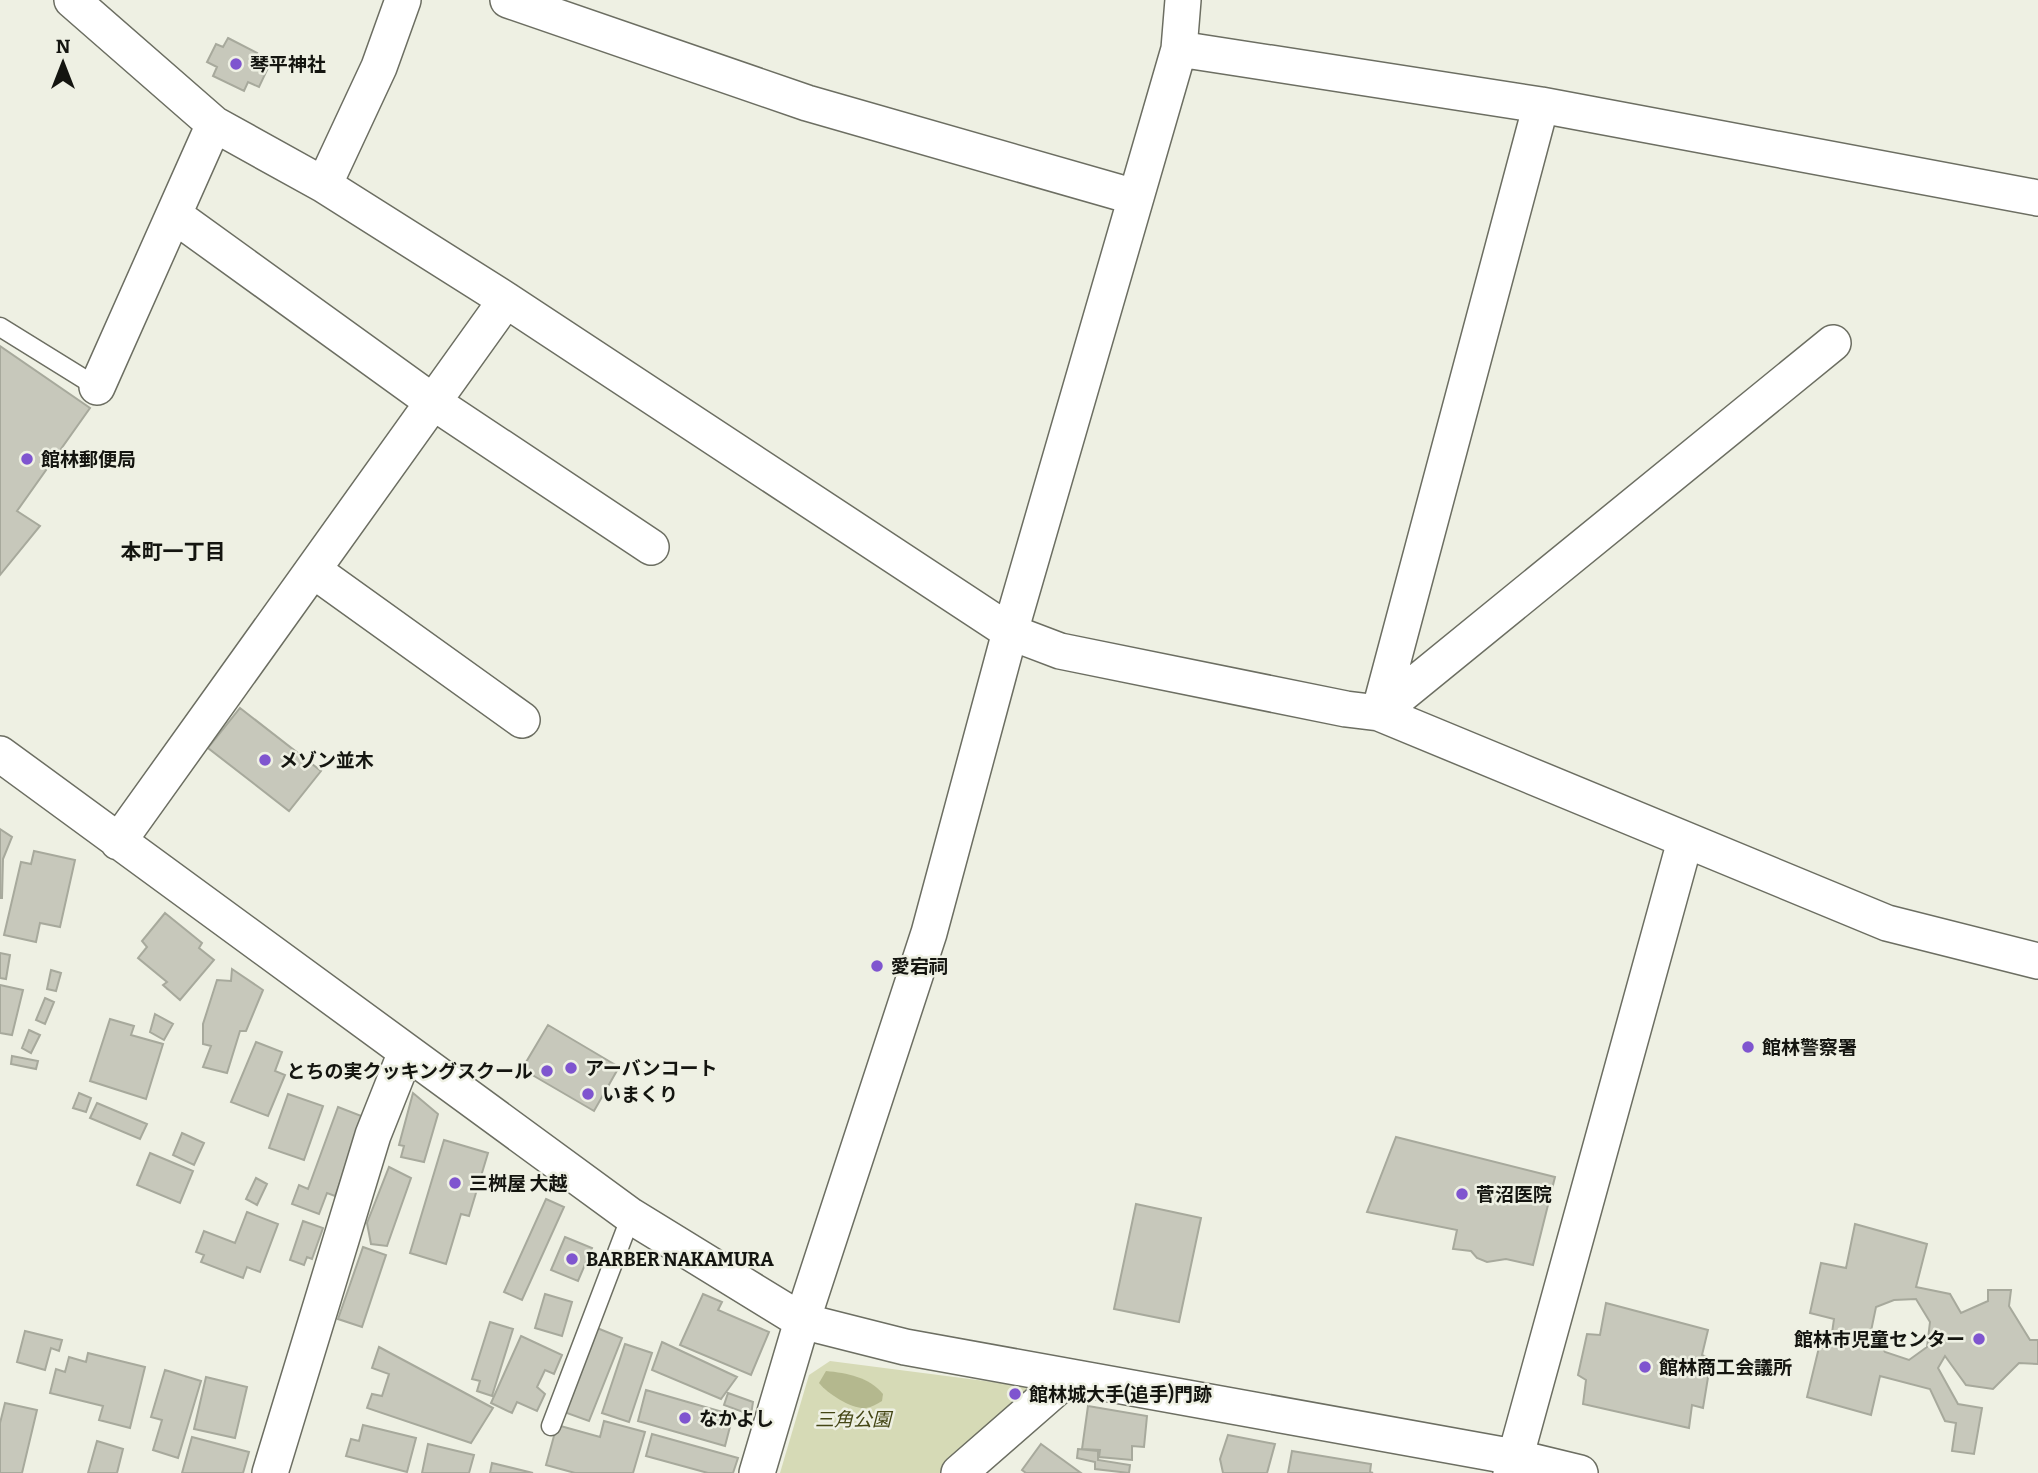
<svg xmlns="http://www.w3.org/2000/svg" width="2038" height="1473" viewBox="0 0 2038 1473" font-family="Bitter,'Noto Sans JP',serif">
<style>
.green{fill:#d6dab6}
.water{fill:#b4b88e}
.building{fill:#c7c8bb;stroke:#a7a99c;stroke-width:2;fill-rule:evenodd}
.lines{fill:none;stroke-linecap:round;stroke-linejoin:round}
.lane-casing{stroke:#6c6e62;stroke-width:21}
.street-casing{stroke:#6c6e62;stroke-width:38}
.lane{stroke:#fff;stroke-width:18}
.street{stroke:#fff;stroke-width:35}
.poi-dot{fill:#7f55cf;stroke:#eef0e3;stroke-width:2.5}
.labels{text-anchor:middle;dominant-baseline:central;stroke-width:5;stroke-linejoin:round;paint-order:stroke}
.poi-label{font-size:19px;font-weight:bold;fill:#141510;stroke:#eef0e3;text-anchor:start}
.park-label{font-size:19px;font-style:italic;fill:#444615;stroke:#eef0e3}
.neighbourhood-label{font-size:21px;font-weight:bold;fill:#141510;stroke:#eef0e3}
</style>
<rect width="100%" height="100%" fill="#eef0e3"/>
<path class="green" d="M830,1361L1032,1387L943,1473H780L809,1375Z"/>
<path class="water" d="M826,1371C847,1373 869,1377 883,1394L882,1401C877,1404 872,1407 866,1408C851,1409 828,1394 819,1383Z"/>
<path class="building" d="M228,38L257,53L253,60L268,68L259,87L248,82L244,91L213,76L217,67L207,62L216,44L223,47Z
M0,346L90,408L17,511L40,526L0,575Z
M240,708L321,771L289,811L208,748Z
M0,829L12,837L3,859L2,898H0Z
M34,851L75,860L60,927L40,923L36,942L4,935L21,862L31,864Z
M165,913L202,943L199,948L214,960L180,1000L163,985L167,982L138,958L147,947L142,941Z
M0,953L10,955L6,979L0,978Z
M232,969L263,990L246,1031H240L227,1073L203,1067L211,1046L203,1044V1024L217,980L231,981Z
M51,970L61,973L56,991L47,989Z
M0,985L23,990L12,1035L0,1033Z
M45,998L54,1002L45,1024L36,1020Z
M155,1014L173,1024L164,1040L150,1032Z
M110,1019L134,1026L131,1035L163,1044L146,1099L90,1081Z
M548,1025L619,1067L594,1111L522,1069Z
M29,1030L40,1035L31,1053L22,1048Z
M256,1042L282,1052L275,1071L285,1075L268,1116L231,1102Z
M12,1056L38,1061L36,1069L11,1064Z
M79,1093L91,1098L86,1112L73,1108Z
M413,1093L438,1114L424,1162L401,1157L404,1146L399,1145Z
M288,1094L323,1106L304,1160L269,1148Z
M97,1103L147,1124L140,1139L90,1118Z
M338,1107L364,1117L335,1196L327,1193L319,1214L292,1204L299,1185L308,1189Z
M182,1133L204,1143L194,1165L173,1155Z
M1396,1137L1555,1177L1533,1265L1506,1259L1487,1262L1477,1258L1471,1251L1453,1249L1457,1230L1367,1212Z
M444,1140L488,1153L469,1216L461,1214L446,1264L410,1253Z
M150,1153L193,1171L180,1203L137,1185Z
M389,1167L411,1178L387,1246L371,1244L367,1223Z
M256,1178L267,1184L257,1205L246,1199Z
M546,1199L564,1207L522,1300L504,1292Z
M1136,1204L1201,1218L1179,1322L1114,1309Z
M247,1212L278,1224L260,1272L247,1267L243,1278L201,1262L204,1255L196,1252L204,1231L235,1243Z
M303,1221L323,1228L312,1259L307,1257L304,1265L290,1260Z
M1855,1224L1927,1244L1916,1287L1950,1294L1961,1313L1988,1301V1290H2011L2009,1306L2030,1340H2038V1364L2019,1363L1993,1389L1966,1385L1945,1356L1938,1368L1958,1404L1982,1408L1974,1454L1952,1451L1956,1423L1945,1421L1930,1389L1880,1376L1871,1415L1807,1397L1821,1339L1831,1340L1834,1319L1810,1313L1821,1263L1846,1268ZM1916,1299L1930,1322L1927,1347L1909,1360L1885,1352L1871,1331L1876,1307L1894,1300Z
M565,1237L592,1248L578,1281L551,1270Z
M363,1247L386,1255L362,1327L338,1319Z
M545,1294L572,1302L562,1336L535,1328Z
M703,1294L722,1302L718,1310L769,1332L751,1375L680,1345Z
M1606,1303L1708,1330L1702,1355L1711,1359L1703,1408L1692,1405L1689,1428L1583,1404L1586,1380L1578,1375L1587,1334L1600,1335Z
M490,1322L513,1329L492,1396L477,1391L480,1381L472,1379Z
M597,1328L622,1338L589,1421L564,1412Z
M25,1331L62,1340L59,1351L51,1348L45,1370L17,1362Z
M521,1336L562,1355L554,1374L545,1370L537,1387L545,1394L537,1411L517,1402L512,1413L491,1403Z
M662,1342L737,1377L721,1399L652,1370Z
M625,1344L652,1353L629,1422L602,1413Z
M379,1347L493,1408L471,1443L367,1408L372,1394L382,1396L389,1374L372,1368Z
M88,1353L145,1367L130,1428L99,1420L103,1406L50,1393L56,1369L65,1372L69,1357L86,1362Z
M165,1370L201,1381L178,1458L153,1450L162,1420L151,1417Z
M206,1377L247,1387L235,1438L194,1429Z
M646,1390L733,1415L725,1446L638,1421Z
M728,1393L753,1402L751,1415L724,1405Z
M5,1403L37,1410L22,1473H0V1423Z
M1088,1406L1147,1416L1144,1447L1132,1446V1460L1099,1457L1100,1450L1082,1449Z
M604,1421L645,1432L633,1473H575L546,1465L557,1425L600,1437Z
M363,1425L416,1438L407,1472L346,1456L351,1439L359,1441Z
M652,1434L738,1458L733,1473H708L646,1456Z
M1228,1435L1275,1444L1267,1473H1223L1220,1459Z
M192,1437L249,1452L243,1473H182Z
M97,1441L123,1449L117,1473H88Z
M428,1444L474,1455L469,1473H422Z
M1041,1444L1081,1473H1026L1022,1470Z
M1078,1449L1098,1451V1460L1130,1465L1129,1473L1095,1469V1462L1077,1458Z
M1292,1451L1371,1464L1370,1472L1373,1473H1288Z
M492,1463L533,1473H490Z"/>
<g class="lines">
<defs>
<path id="lane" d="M0,327L97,387
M551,1426L631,1216"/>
<path id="street" d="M72,0L214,124L324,185L506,300L1010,632L1060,651L1346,709L1379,713L1833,343
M508,0L807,103L1135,197
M1179,49L1541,105L2038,198
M1541,105L1379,713L1887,923L2038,961
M324,185L379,67L403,0
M174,215L433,402L651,547
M97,387L214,124
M313,570L522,720
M0,754L631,1216L802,1321L905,1347L1514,1457L1580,1473
M118,842L506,300
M270,1473L373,1135L406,1052
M757,1473L802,1321L929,933L1010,632L1179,49L1183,0
M959,1473L1069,1377
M1511,1473L1685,841"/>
</defs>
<use href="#lane" class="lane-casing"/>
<use href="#street" class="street-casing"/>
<use href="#lane" class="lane"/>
<use href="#street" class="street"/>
</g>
<g class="poi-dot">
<circle cx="236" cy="64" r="7"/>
<circle cx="27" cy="459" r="7"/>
<circle cx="265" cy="760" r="7"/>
<circle cx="877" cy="966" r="7"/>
<circle cx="1748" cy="1047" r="7"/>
<circle cx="571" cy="1068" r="7"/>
<circle cx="547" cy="1071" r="7"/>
<circle cx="588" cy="1094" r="7"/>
<circle cx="455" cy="1183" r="7"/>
<circle cx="1462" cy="1194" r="7"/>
<circle cx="572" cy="1259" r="7"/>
<circle cx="1979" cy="1339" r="7"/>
<circle cx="1645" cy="1367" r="7"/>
<circle cx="1015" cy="1394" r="7"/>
<circle cx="685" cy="1418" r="7"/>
</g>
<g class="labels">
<g class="poi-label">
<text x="250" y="64">琴平神社</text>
<text x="41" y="459">館林郵便局</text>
<text x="279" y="760">メゾン並木</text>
<text x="891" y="966">愛宕祠</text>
<text x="1762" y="1047">館林警察署</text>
<text x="585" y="1068">アーバンコート</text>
<text x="533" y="1071" text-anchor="end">とちの実クッキングスクール</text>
<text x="602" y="1094">いまくり</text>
<text x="469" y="1183">三桝屋 大越</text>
<text x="1476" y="1194">菅沼医院</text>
<text x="586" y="1259">BARBER NAKAMURA</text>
<text x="1965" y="1339" text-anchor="end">館林市児童センター</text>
<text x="1659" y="1367">館林商工会議所</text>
<text x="1029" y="1394">館林城大手(追手)門跡</text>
<text x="699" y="1418">なかよし</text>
</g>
<g class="park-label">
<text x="853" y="1419">三角公園</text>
</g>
<g class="neighbourhood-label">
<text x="173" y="552">本町一丁目</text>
</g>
</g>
<g transform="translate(63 63)" stroke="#eef0e3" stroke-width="5" paint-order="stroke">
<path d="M0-5L12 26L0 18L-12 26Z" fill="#141510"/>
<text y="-10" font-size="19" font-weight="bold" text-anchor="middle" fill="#141510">N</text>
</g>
</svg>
